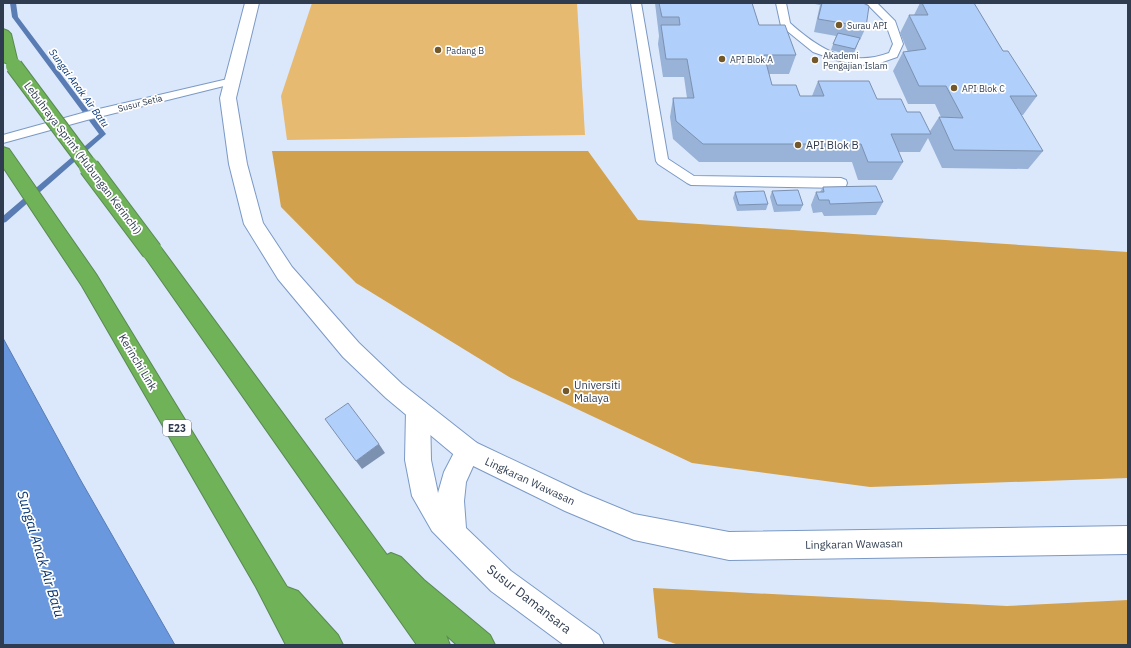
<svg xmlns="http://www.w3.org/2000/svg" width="1131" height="648" viewBox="0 0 1131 648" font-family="'IBM Plex Sans',sans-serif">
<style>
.green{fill:#e7ba72}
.forest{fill:#d2a14d}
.water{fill:#6998de;stroke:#587cb3}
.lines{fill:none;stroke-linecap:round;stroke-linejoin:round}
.stream{fill:#587cb3;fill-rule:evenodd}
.lane-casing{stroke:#7b99c5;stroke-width:2}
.street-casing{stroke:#7b99c5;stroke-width:2}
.secondary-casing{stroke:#7b99c5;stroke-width:2}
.highway-casing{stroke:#598954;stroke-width:2}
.lane{fill:#fff;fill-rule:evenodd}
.street{fill:#fff;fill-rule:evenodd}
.secondary{fill:#fff;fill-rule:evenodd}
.highway{fill:#6fb257;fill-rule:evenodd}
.highway-bridge-far1-casing{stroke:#598954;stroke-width:18;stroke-linecap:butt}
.highway-bridge-casing{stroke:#598954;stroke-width:22;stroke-linecap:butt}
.highway-bridge-far1{stroke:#6fb257;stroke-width:16}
.highway-bridge{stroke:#6fb257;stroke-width:20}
.wall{fill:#98b2d8}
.shaded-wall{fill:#7c91b0}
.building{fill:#b1cffb;stroke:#7c91b0}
.poi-dot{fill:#73582a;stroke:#fff;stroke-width:1.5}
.labels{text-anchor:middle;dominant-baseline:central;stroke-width:3.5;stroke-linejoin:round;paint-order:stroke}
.far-poi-label{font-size:9px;fill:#2f3c4f;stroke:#fff;text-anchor:start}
.far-street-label{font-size:9px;fill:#2f3c4f;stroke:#fff}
.far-water-label{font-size:10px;font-style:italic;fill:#093775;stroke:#fff}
.shield{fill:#fff;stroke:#6d7684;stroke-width:1}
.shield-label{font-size:10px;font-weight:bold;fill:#2f3c4f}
.poi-label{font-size:11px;fill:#2f3c4f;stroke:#fff;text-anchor:start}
.street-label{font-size:11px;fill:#2f3c4f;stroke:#fff}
.near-street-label{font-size:13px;fill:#2f3c4f;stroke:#fff}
.near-water-label{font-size:14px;font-style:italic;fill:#093775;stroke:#fff}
</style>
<rect width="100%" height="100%" fill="#dbe8fb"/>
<path class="green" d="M312,3H577L585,135L287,140L281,96Z"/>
<path class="forest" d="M272,151H588L638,220L1128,252V478L870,487L692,463L511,378L356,283L281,207Z
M653,588L1007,606L1128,600V645H679L658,638Z"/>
<path class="water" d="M3,338L80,479L175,645H3Z"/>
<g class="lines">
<path class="stream" d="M10,3H16L18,17L106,134L6,222L3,223V216L99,134L12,17Z"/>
<defs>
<path id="lane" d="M631,3H641L668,159L694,176L841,178L846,180L847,183L846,186L841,188L691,185L687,183L658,164L656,161Z
M776,3H786L790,23C819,49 849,68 889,53L893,44L885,22L866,3H877L895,21L903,44L897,57L877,64L859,65L836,60L813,52L781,26Z
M232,78L236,79L238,81L236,83L87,120L3,143V135L86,112Z"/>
<path id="street" d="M418,400L426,403L430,411L431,460L438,493L444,472L459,443L468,439L477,443L480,451L466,482L464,501L466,528L511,571L599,635L604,645H564L491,591L432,531L412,496L405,460L406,411L410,403Z"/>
<path id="secondary" d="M245,3H259L236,98L247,164L263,223L292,267L359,343L402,384L477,443L583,493L634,514L729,532L1128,526V554L729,560L634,540L565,511L459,459L386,398L343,357L278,279L244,224L229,164L220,98Z"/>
<path id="highway" d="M3,29L8,31L11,34L17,59L15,62L9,64L3,62Z
M3,147L9,149L96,274L287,587L298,591L338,635L343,645H286L256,587L82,286L3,167Z
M152,243L159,245L387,555L391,553L401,557L424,580L490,635L495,645H457L446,635L450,645H417L145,257L142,251L145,245Z"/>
</defs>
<use href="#lane" class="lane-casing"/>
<use href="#street" class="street-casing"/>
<use href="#secondary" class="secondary-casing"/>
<use href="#highway" class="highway-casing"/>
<use href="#lane" class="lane"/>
<use href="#street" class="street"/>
<use href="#secondary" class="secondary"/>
<use href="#highway" class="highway"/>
<defs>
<path id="highway-bridge-far1" d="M14,66L90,168"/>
<path id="highway-bridge" d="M89,167L152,251"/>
</defs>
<use href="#highway-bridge-far1" class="highway-bridge-far1-casing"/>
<use href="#highway-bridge" class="highway-bridge-casing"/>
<use href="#highway-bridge-far1" class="highway-bridge-far1"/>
<use href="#highway-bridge" class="highway-bridge"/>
</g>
<path class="wall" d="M655,3H752L759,25L796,55L789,74H769L772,85L800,96H812L818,81L877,99L907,112L930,131L939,117H941L935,104H908L893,71L903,52H908L900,33L909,15H914L920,3H974L1003,51L1037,96L1023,115H1021L1043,151L1028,169L942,168L928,138L920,152H899L903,162L892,180H858L852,162H699L673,139L670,117L673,98H687L684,77H663L658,44L659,36Z
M810,3H863L866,27L860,40H859L853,56L831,50L836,36L814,32L820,5Z
M823,187L883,202L876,215L824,216L822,212L813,213L811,205L816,192H820Z
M772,191L803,205L800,211L774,212L770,197Z
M735,192L768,204L766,210L737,211L733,198Z"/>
<path class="shaded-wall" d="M379,444L385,453L362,469L356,461Z"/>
<path class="building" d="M659,3H752L759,25H785L796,55H764L772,85H796L800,96H824L818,81H869L877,99H901L907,112H920L931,134H891L903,162H868L861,144H703L676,121L673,98H694L687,59H666L661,25H680L679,17H662Z
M822,3H863L869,6L866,27L818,19Z
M922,3H974L1003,51H1008L1037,96H1010L1043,151L954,150L939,117L963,118L946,86H919L903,52L926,49L909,15H928Z
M838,33L860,38L855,49L833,44Z
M876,186L883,202L830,204L829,200H819L816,192H824L823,187Z
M798,190L803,205H777L772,191Z
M764,191L768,204L739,205L735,192Z
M348,403L379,444L356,461L325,419Z"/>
<g class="poi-dot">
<circle cx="839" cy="25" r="4"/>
<circle cx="438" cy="50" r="4"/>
<circle cx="722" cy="59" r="4"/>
<circle cx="815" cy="60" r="4"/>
<circle cx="954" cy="88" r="4"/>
<circle cx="798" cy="145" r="4"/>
<circle cx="566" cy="391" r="4"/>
</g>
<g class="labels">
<g class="far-poi-label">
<text x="847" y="25">Surau API</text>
<text x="446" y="50">Padang B</text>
<text x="823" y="55">Akademi<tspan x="823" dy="10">Pengajian Islam</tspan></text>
<text x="730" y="59">API Blok A</text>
<text x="962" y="88">API Blok C</text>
</g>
<g class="far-street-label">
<text transform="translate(140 103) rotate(-14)">Susur Setia</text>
</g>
<g class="far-water-label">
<text transform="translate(79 88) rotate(54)">Sungai Anak Air Batu</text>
</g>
<rect class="shield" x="163" y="420" width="28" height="16" rx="3"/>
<g class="shield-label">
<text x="177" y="428">E23</text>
</g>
<g class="poi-label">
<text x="806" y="145">API Blok B</text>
<text x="574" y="385">Universiti<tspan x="574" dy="13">Malaya</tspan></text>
</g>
<g class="street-label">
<text transform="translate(83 158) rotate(53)">Lebuhraya Sprint (Hubungan Kerinchi)</text>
<text transform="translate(138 362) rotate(59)">Kerinchi Link</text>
<text transform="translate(530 481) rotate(25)">Lingkaran Wawasan</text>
<text transform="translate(854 544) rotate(-1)">Lingkaran Wawasan</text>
</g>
<g class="near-street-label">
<text transform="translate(529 599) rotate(38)">Susur Damansara</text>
</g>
<g class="near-water-label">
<text transform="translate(41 554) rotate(73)">Sungai Anak Air Batu</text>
</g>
</g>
<rect width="1131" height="648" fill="none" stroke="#2f3c4f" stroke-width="8"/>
</svg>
